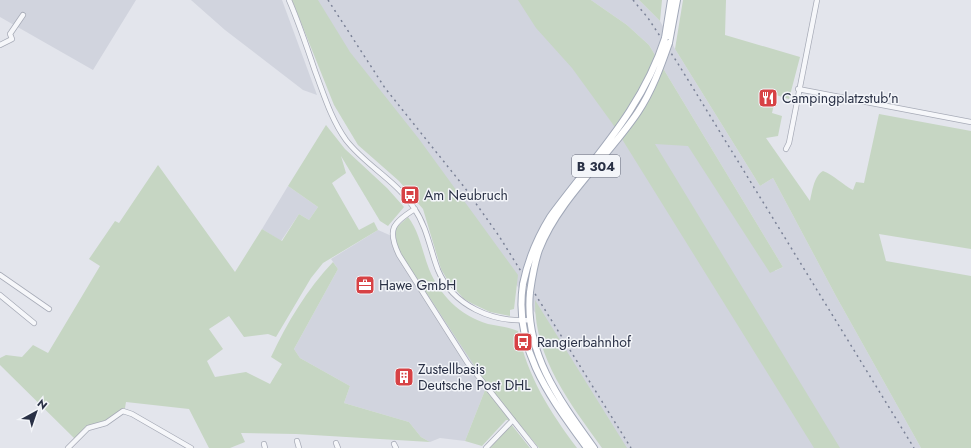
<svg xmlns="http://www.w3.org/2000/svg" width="971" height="448" viewBox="0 0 971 448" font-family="Jost,sans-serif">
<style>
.built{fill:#d1d4de}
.green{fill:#c6d6c3}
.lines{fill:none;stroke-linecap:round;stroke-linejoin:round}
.minor-casing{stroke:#a7abb7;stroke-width:6}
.major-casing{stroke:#a1a8b8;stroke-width:8}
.minor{stroke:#f6f7fa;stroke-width:4.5}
.major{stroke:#fff;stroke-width:6}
.rail{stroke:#7b8297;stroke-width:1.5;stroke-dasharray:2 4;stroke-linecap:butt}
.major-bridge-casing{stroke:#a1a8b8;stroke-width:8;stroke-linecap:butt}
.major-bridge{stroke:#fff;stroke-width:6}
.labels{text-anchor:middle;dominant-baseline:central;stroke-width:3;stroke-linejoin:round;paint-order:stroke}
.shield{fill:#f3f5f9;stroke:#666b7b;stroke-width:1}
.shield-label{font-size:13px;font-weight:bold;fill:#293045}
.poi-label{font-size:14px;fill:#293045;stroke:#f3f5f9;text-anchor:start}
</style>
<rect width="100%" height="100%" fill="#e3e5ec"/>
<path class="built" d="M0,0H136L93,70L0,17Z
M191,0H282L317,95L303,90L225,30Z
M312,0H529L655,144L689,137L775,271L783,267L649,45L627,25L591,0H639L660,21L675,49L760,186L773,178L837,298L921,448H625L500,260Z
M288,186L318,207L309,220L299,214L281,241L262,229Z
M378,230L394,237L487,385L465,441L440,438L430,442L421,437L409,422L344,403L350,386L300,358L294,349L338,269L331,259Z"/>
<path class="green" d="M292,0H318L350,52L419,139L518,275L514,309L510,310V316L490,312L473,304L464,299L448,281L441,269L423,209L399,181L358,145L334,105Z
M518,0H591L627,25L649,45L783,267L770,273L688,146L655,144L840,448H814L612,123L572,68L536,28Z
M639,0H662L660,21Z
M683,0H726L725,35L800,57L789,99L776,95L772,113L782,116L778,136L766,138L810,201C812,192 814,176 823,171C834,175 843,185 853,190L856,182L864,183L879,114L971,131V249L879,234L886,261L971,276V448H921L837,298L773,178L760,186L675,49Z
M326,125L345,149L387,188L404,207L388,226L380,221L341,156L346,173L332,183L359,230L374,222L378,230L323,263L311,278L276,337L268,334L244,337L229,316L209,329L223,349L207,361L215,377L246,372L270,384L282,364L271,357C287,323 307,289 333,262L338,269L294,349L300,358L350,386L344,403L409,422L421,437L430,442L296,434L241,433L245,442L230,448H209L189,409L126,402L125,408L103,422L86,426L75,439L0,365V358L6,355L22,357L33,345L48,353L100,266L89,259L115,221L119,223L158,165L235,272L262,229L282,241L299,214L309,220L318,207L288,186Z
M408,217C420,233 422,251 429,269C439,294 460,316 488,324C498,326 508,327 518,331C527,376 550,412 577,448H539L516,420H506L482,446L465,441L487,385L401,254L396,243L395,229Z
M535,300L627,448H602C570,403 534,358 535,300Z
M511,424L530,448H490Z"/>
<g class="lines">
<defs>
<path id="minor" d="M289,0C299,23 307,47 315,71C324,95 331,119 346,140C366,166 396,180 414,208C427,227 430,249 438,270C453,306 493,323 530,320
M0,45L12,39L10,34L23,15
M798,89L971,122
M786,149L789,143L817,0
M415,209C392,223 387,230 399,255L467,362L535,448
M0,275L49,309
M0,295L34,323
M297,441L299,448
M336,443L338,448
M264,444L265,448
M394,444L396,448
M68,448L88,428L106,423L123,411L132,414L191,448
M486,448L513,420"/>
<path id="major" d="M665,38L671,0
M669,43L677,0
M523,284C513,350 551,398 587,448
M530,292C524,353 560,401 594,448"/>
</defs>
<use href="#minor" class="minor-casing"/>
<use href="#major" class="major-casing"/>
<use href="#minor" class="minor"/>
<use href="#major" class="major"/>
<path class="rail" d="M328,0L385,88L465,188L499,236L631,448
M633,0L648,18L677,62L914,448"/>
<defs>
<path id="major-bridge" d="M523,284C528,260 537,238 550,217C594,157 642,110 665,38
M530,292C532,278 534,264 539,250C558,200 608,157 638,112C652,91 661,66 669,43"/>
</defs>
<use href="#major-bridge" class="major-bridge-casing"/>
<use href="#major-bridge" class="major-bridge"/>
</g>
<defs>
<symbol id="restaurant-square" viewBox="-11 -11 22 22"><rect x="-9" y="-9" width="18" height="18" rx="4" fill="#d74245" stroke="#f3f5f9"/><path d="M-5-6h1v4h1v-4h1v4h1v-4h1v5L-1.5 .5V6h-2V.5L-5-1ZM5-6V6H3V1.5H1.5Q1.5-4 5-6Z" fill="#fff"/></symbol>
<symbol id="bus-square" viewBox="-11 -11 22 22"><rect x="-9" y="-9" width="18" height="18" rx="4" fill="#d74245" stroke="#f3f5f9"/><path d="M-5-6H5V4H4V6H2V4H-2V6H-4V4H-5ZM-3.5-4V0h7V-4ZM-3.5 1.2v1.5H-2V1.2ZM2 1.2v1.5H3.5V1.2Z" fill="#fff"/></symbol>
<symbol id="office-square" viewBox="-11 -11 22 22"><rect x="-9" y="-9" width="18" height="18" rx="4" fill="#d74245" stroke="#f3f5f9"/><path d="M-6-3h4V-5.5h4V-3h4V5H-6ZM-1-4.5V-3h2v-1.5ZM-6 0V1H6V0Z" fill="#fff"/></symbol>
<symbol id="building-square" viewBox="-11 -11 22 22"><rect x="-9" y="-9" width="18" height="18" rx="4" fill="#d74245" stroke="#f3f5f9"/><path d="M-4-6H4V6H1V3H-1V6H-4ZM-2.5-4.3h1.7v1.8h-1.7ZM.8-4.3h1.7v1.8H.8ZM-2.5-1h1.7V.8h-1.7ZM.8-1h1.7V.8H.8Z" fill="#fff"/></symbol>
</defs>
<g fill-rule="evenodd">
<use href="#restaurant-square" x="757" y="87" width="22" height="22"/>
<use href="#bus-square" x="399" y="184" width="22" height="22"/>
<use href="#office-square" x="354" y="274" width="22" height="22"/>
<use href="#bus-square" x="512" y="331" width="22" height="22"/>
<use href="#building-square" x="393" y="366" width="22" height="22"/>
</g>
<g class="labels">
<rect class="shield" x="572" y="155" width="48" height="22" rx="3"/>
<g class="shield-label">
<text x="596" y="166">B 304</text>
</g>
<g class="poi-label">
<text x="782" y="98">Campingplatzstub'n</text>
<text x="424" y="195">Am Neubruch</text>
<text x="379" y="285">Hawe GmbH</text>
<text x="537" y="342">Rangierbahnhof</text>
<text x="418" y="369">Zustellbasis<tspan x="418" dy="16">Deutsche Post DHL</tspan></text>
</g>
</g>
<g transform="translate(36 412) rotate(40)" stroke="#f3f5f9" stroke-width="3" paint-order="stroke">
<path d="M0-3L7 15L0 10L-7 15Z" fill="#293045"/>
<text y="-6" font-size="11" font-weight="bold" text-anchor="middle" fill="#293045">N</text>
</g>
</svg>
